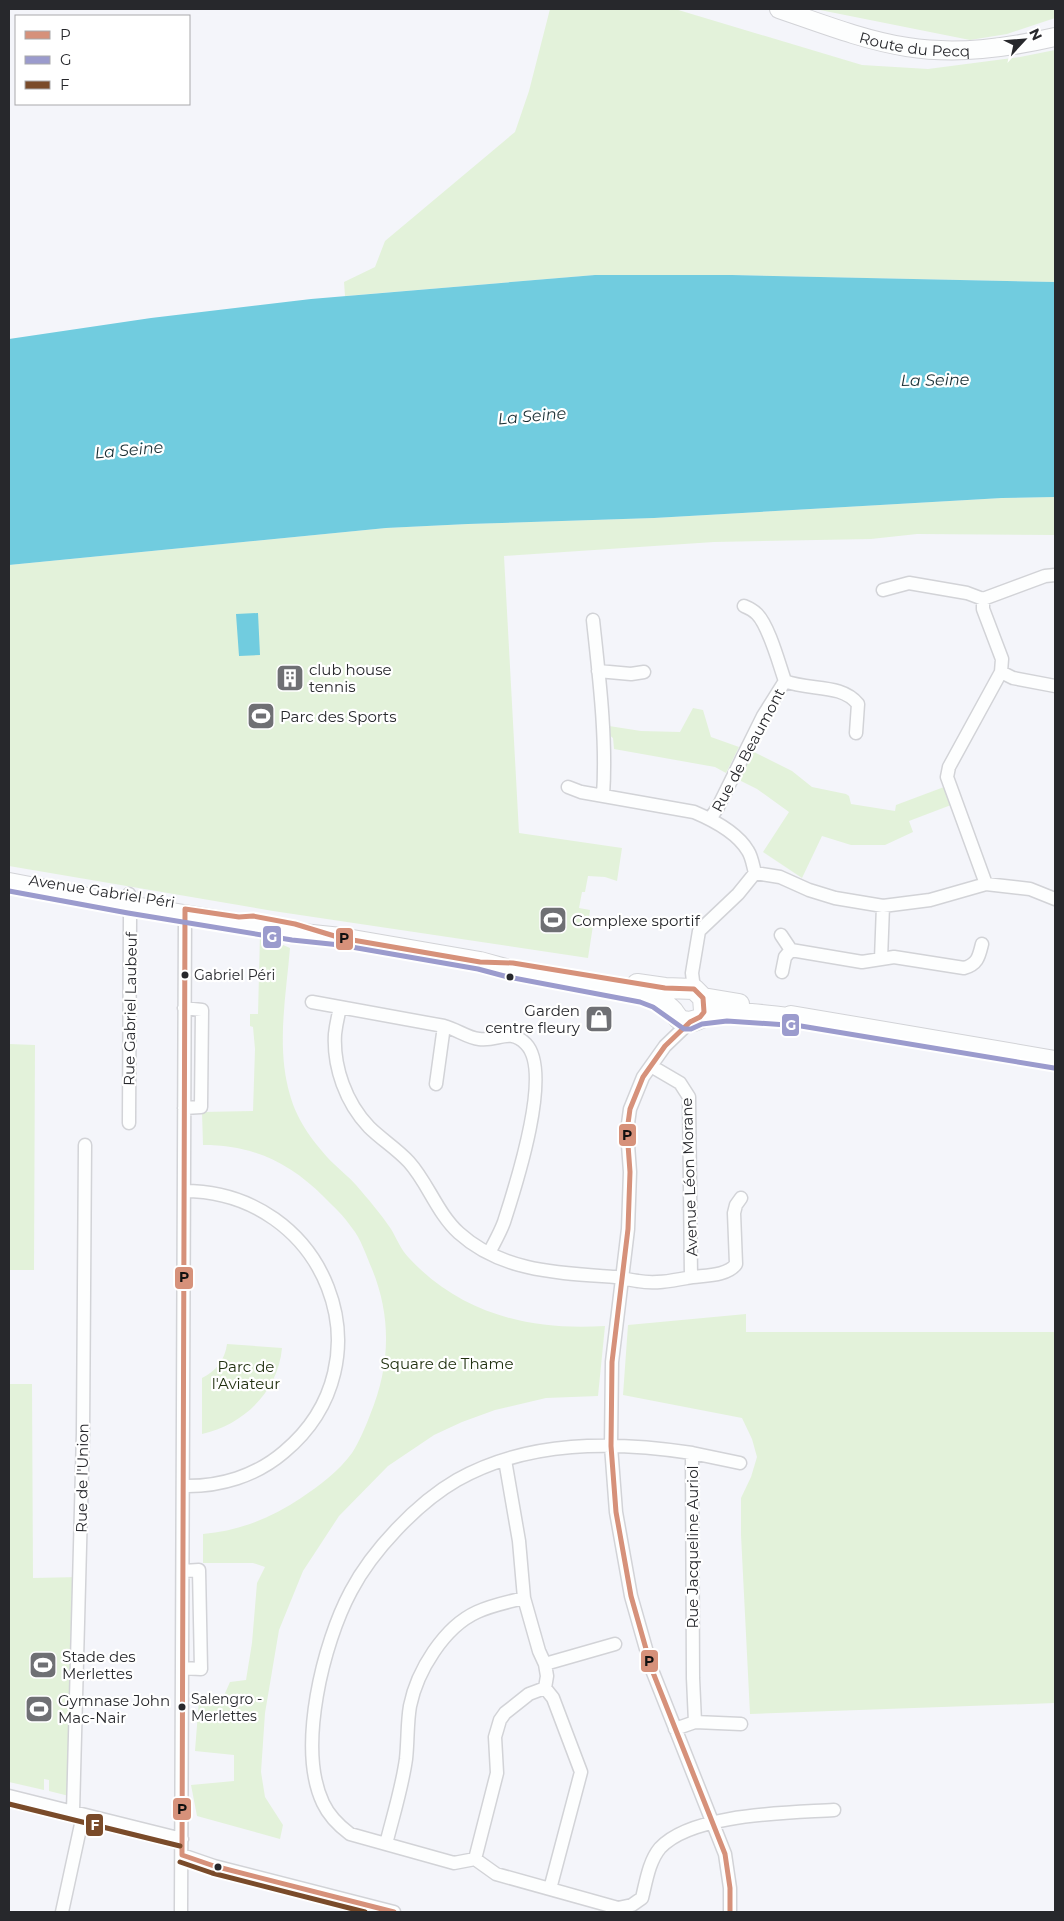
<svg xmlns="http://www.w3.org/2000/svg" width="1064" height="1921" viewBox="0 0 1064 1921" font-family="Montserrat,sans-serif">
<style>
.green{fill:#e3f2da}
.water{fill:#71ccdf}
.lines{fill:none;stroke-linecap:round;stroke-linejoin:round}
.minor-casing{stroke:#d2d3d7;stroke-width:15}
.secondary-casing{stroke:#d2d3d7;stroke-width:20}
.primary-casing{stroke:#d2d3d7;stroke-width:22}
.minor{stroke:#fdfefe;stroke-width:12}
.secondary{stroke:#fdfefe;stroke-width:18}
.primary{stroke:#fdfefe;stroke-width:20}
.bus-1-casing{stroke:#fff;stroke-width:9}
.bus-2-casing{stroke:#fff;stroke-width:9}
.bus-3-casing{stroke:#fff;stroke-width:9}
.bus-1{stroke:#d6917a;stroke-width:5}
.bus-2{stroke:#9b9bcd;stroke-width:5}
.bus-3{stroke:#7a4b2a;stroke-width:5}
.bus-dot{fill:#27282c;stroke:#fff;stroke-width:2}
.labels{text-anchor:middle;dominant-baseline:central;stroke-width:4.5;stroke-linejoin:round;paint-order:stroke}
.bus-label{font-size:14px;fill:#27282c;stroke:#fff;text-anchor:start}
.street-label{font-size:15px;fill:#27282c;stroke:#fff}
.poi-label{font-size:15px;fill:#27282c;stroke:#fff;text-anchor:start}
.park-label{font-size:15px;fill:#213110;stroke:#fff}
.water-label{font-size:16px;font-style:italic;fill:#192e33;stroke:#fff}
.line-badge{stroke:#fff;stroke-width:2}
.badge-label{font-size:14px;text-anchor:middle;font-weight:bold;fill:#fff}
.pale-badge-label{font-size:14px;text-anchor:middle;font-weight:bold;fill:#111}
</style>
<rect width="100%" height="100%" fill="#f4f5fa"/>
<path class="green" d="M550,9H675L862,65L928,69L1020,57L1055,50V282L732,275H595L345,296L344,282L375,267L385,241L515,132L529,91Z
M815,9H1055V18L1007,34L970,40Z
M1055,497V535L917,534L871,539L714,542L504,556L519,833L622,848L617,881L605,877L588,876L585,892H582L579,908L590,910L589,918L594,919L588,958L273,911L9,866V565L386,528L468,524L654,518L1002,498Z
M693,708L703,710L711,737L739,747L726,773L715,767L614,749L613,738L609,735V726L641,731L680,732Z
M752,751L792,771L812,787L846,794L849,796L851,804L895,811L896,805L944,787L951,805L909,821L913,832L885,845H851L822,836L802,878L763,852L789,812L757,789L739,780Z
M260,935L290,948C286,997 276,1047 290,1095C297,1121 315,1145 334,1164C341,1171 349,1177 356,1185C368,1199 381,1214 391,1229C397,1239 401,1250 409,1258C461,1314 531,1331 605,1326L598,1396L546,1398L495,1410L462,1422L434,1435L388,1466L339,1516L303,1571L279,1630L265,1713L261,1772L265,1797L283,1825L280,1839L197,1816L191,1785L234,1781V1755L195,1751L199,1699L222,1700L230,1682L246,1680L252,1643L257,1583L265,1567L253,1563H203V1534C239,1531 271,1518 301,1498C319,1486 339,1471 352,1453C359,1442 365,1428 370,1415C390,1367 392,1318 372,1269C366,1255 361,1239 352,1228C344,1216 334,1207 324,1197C289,1162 252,1145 203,1145L202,1112L253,1111L255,1049L253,1027L250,1026V1014H258Z
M9,1044L35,1045L34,1270H9Z
M746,1314V1332H1055V1703L750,1714L741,1535V1498L751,1477L757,1457L752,1439L742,1418L623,1395L628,1325Z
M227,1344L282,1348C278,1392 243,1425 202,1434V1378C216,1371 225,1360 227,1344Z
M9,1384H32L33,1578L80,1577L69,1796L49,1791V1780L44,1779V1790L9,1782Z"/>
<path class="water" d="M595,275H732L1055,282V497L1002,498L654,518L468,524L386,528L9,565V339L151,318L311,299Z
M258,613L260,655L239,656L236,614Z"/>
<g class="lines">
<defs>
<path id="minor" d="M883,590L909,583L967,593L983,599L1045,576L1055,575
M983,599V609L1002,659L1001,672L949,767L947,777L986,884
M744,606C749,608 753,610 757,614C769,626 779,664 785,681C809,691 841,683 858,704L856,733
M593,620C599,676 607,739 603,796
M598,671L631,674L644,672
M1001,672L1013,678L1055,686
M568,787L581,792L694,812C713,820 737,832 748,851C752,857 753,866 755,873
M710,819L718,807L763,716L785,681
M781,935L791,950L862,962L894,957L964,968C978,964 979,956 982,944
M881,959L883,906
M782,972L785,957L791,950
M694,989L692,973L699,931L738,894L755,873L780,877L809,890L835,898L883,906L930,900L986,884L1030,889L1055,899
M312,1002L444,1026C456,1029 468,1038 479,1039C498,1042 509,1027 526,1044C553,1072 515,1188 504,1222C500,1233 494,1243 489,1253
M340,1008C338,1016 336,1025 335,1034C333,1067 346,1103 369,1127C381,1139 397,1149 409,1162C428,1183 437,1213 459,1233C502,1272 560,1273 615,1277C623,1278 630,1280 638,1281C654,1284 671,1281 687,1278C701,1275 727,1277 736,1264L734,1213L736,1205L741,1198
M690,1022L665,1046L643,1077L630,1109L627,1131L630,1172L628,1229L612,1362L611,1446L616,1512L631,1596L652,1670L725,1854L730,1888V1912
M651,1066L680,1083L689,1097L691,1277
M436,1084L444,1026
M184,1108L201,1107L202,1010L184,1008
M129,1123L130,918L129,894
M692,1453L740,1463
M505,1460L519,1541L524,1598L539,1651L545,1664L547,1676L545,1688L553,1698L581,1772L550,1889
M183,1486C220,1487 256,1476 284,1452C393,1361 325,1191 184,1191
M545,1664L615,1644
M182,1668L201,1669L199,1570L183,1571
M695,1722L693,1678L692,1453C613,1441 528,1440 457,1480C417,1503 372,1551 351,1591C323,1643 297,1748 323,1803C329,1816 338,1825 350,1834L454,1863L475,1859L496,1874L618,1908L632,1905L642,1898C646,1882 649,1861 660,1848C692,1813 789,1813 834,1810
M675,1729L695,1722L741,1724
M9,1796L182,1839
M73,1812L83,1433L85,1145
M386,1844C393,1816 402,1788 406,1759C408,1741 407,1723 410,1706C417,1671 444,1627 477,1612C492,1605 508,1602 524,1598
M182,1855L214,1866L394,1912
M475,1859L497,1773L495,1737L500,1720L505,1713L529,1694L545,1688
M62,1912L83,1815
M181,1912L185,914"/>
<g id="secondary">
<path id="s1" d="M779,9C820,23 863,40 907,47C957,55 1007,48 1055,37"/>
</g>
<path id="primary" d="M9,883L129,906L293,933L341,938L480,962L509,970L642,995C653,999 666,1003 673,1011C676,1015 678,1020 684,1021C693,1024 701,1017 710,1015C740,1010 772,1017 802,1019
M637,984L665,988L694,989L703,998L704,1011
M703,998L739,1004
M791,1016L1055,1061"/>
</defs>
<use href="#minor" class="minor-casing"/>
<use href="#secondary" class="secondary-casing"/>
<use href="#primary" class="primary-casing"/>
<use href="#minor" class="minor"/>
<use href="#secondary" class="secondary"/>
<use href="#primary" class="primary"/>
<defs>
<path id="bus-1" d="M394,1912L214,1866L182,1855L185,909L239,917L253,916L295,924L341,938L480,962L513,963L665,988L694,989L703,998L704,1012L700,1017L690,1022L665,1046L643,1077L630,1109L627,1131L630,1172L628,1229L612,1362L611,1446L616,1512L631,1596L652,1670L725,1854L730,1888V1912"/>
<path id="bus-2" d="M9,891L128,913L292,940L340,945L478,969L508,977L640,1002L653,1007L684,1029H691L702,1024L727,1021L801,1026L1054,1068"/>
<path id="bus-3" d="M9,1804L180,1846
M180,1862L212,1873L365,1912"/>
</defs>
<use href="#bus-1" class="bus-1-casing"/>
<use href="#bus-2" class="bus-2-casing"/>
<use href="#bus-3" class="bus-3-casing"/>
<use href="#bus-1" class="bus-1"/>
<use href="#bus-2" class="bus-2"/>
<use href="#bus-3" class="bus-3"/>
</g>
<defs>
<symbol id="building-square" viewBox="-11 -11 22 22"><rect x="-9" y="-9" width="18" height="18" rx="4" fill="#6f7074" stroke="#fff"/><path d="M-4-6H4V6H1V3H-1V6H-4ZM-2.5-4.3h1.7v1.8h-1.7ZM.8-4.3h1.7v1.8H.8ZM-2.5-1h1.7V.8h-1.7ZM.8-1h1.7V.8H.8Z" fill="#fff"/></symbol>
<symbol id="stadium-square" viewBox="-11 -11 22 22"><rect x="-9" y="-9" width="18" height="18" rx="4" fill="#6f7074" stroke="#fff"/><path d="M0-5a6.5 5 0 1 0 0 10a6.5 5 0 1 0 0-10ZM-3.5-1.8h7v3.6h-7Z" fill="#fff"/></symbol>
<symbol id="shop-square" viewBox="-11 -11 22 22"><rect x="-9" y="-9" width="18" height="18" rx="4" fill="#6f7074" stroke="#fff"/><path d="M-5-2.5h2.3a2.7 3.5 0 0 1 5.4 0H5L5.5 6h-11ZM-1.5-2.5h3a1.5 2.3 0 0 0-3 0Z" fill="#fff"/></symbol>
</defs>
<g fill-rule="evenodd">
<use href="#building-square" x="274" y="662" width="32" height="32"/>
<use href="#stadium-square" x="245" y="700" width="32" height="32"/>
<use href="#stadium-square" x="537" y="904" width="32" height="32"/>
<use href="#shop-square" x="583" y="1003" width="32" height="32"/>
<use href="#stadium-square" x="27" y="1649" width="32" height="32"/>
<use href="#stadium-square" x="23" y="1693" width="32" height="32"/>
</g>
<g class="bus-dot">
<circle cx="185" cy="975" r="4.5"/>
<circle cx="510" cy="977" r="4.5"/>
<circle cx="182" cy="1707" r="4.5"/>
<circle cx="218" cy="1867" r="4.5"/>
</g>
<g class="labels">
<g class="bus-label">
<text x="194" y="975">Gabriel Péri</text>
<text x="191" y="1699">Salengro -<tspan x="191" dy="17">Merlettes</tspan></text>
</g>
<g class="street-label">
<text stroke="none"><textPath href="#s1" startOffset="141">Route du Pecq</textPath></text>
<text transform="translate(748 750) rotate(-62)">Rue de Beaumont</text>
<text transform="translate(102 891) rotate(9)">Avenue Gabriel Péri</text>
<text transform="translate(130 1009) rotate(-89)">Rue Gabriel Laubeuf</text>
<text transform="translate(689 1177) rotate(-92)">Avenue Léon Morane</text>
<text transform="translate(82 1478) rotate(-89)">Rue de l'Union</text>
<text transform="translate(692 1547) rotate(-90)">Rue Jacqueline Auriol</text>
</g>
<g class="poi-label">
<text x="309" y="669">club house<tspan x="309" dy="17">tennis</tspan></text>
<text x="280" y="716">Parc des Sports</text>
<text x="572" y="920">Complexe sportif</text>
<text x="580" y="1010" text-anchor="end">Garden<tspan x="580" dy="17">centre fleury</tspan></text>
<text x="62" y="1656">Stade des<tspan x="62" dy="17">Merlettes</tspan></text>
<text x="58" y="1700">Gymnase John<tspan x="58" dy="17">Mac-Nair</tspan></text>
</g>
<g class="park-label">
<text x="447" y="1363">Square de Thame</text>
<text x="246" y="1366">Parc de<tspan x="246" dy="17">l'Aviateur</tspan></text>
</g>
<g class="water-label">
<text transform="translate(935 380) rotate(-1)">La Seine</text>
<text transform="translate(532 416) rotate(-5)">La Seine</text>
<text transform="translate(129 450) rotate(-5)">La Seine</text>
</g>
</g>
<g class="line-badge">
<rect x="262" y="925" width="20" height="24" rx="5" fill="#9b9bcd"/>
<rect x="335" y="927" width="19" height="24" rx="5" fill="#d6917a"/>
<rect x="781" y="1013" width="19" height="24" rx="5" fill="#9b9bcd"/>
<rect x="618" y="1123" width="19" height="24" rx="5" fill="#d6917a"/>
<rect x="174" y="1266" width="20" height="24" rx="5" fill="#d6917a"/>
<rect x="640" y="1649" width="19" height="24" rx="5" fill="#d6917a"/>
<rect x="172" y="1797" width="20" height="24" rx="5" fill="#d6917a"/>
<rect x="85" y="1813" width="19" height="24" rx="5" fill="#7a4b2a"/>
</g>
<g class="badge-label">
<text x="272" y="942">G</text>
<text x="791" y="1030">G</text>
<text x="95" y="1830">F</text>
</g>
<g class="pale-badge-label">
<text x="344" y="943">P</text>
<text x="627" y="1140">P</text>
<text x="184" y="1282">P</text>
<text x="649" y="1666">P</text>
<text x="182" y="1814">P</text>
</g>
<rect width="1064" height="1921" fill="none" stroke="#27282c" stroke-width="20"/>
<rect x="15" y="15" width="175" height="90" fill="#ffffff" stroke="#a9a9ab"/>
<rect x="25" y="31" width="25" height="8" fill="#d6917a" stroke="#a9a9ab"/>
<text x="60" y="40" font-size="15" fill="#27282c">P</text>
<rect x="25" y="56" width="25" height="8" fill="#9b9bcd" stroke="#a9a9ab"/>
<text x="60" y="65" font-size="15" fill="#27282c">G</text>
<rect x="25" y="81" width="25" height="8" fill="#7a4b2a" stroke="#a9a9ab"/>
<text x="60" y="90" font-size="15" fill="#27282c">F</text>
<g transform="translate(1024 40) rotate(64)" stroke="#ffffff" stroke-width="4" paint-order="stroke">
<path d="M0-4L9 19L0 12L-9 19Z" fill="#27282c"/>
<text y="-8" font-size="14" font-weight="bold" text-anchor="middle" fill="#27282c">N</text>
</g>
</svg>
